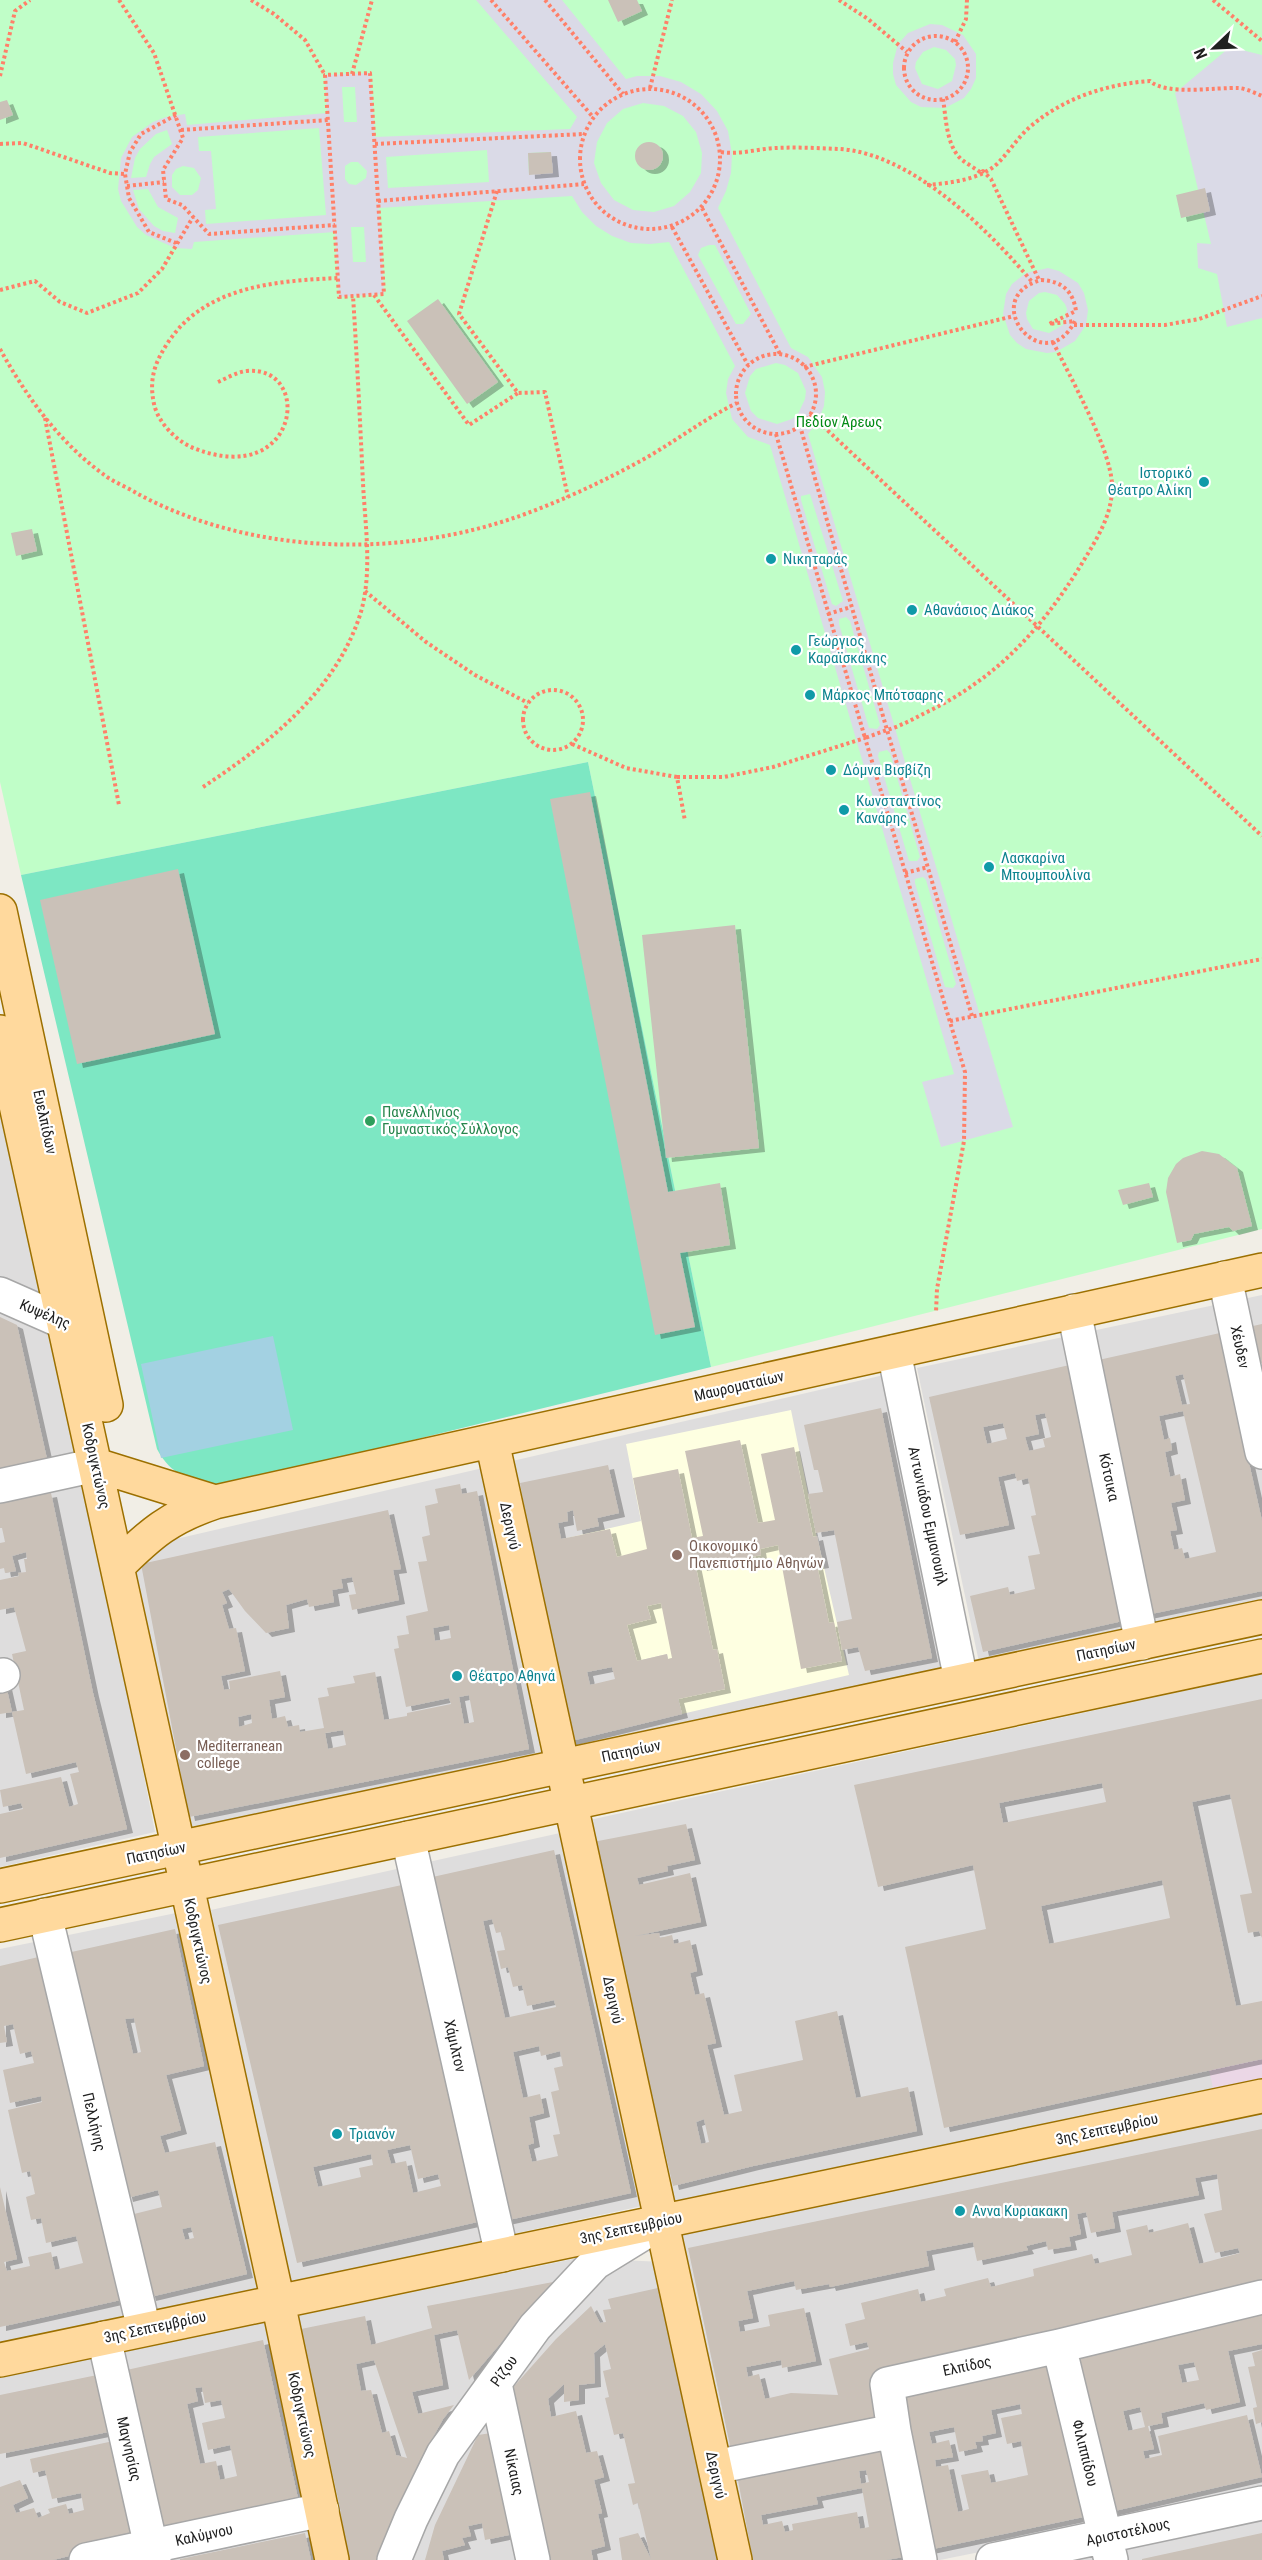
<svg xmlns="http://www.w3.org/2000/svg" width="1262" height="2560" viewBox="0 0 1262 2560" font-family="'Roboto Condensed',sans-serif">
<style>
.residential{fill:#dedddd}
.industrial{fill:#ebd7e6}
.education{fill:#feffe1}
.park{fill:#c0fec8}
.pitch{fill:#7de7c3}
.plaza{fill:#dadae7;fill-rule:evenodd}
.water{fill:#a3d1e2}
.building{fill:#cac1b8;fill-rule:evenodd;filter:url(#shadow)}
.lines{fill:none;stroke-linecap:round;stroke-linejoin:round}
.minor-casing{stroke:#a7a7a7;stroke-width:36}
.major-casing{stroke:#9c7000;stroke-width:36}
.path{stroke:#ff8069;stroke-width:4;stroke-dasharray:3 3;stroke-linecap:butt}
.minor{stroke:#fff;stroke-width:33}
.major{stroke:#ffd99d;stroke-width:33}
.culture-dot{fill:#0f9aa8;stroke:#fff;stroke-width:2}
.leisure-dot{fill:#2e9e5b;stroke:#fff;stroke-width:2}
.education-dot{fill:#8d6e63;stroke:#fff;stroke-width:2}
.labels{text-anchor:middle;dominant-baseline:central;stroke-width:4.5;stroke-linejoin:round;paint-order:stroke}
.park-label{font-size:15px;fill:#028a14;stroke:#fff}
.culture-label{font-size:15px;fill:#0d838f;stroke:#fff;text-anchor:start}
.leisure-label{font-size:15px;fill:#27864d;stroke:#fff;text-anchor:start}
.street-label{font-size:15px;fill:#202020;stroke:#fff}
.education-label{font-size:15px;fill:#785e54;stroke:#fff;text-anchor:start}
</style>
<defs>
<filter id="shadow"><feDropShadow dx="6" dy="4" stdDeviation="0" flood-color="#0004"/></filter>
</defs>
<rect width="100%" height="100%" fill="#f1eee6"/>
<path class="residential" d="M0,1090L55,1323L155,1832L0,1867Z
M1262,1295V1603L980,1667L917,1368Z
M897,1372L961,1668L541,1758L187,1828L134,1562L150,1545Z
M1262,1674V2083L663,2203L580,1822Z
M560,1833L642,2206L287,2283L211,1910Z
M181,1912L317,2560H0V1949Z
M1262,2107V2495L940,2560H741L670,2237L998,2168Z
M578,2258L663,2262L725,2560H338L288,2318Z
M1262,2513V2560H1052Z"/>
<path class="industrial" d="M1262,2059V2106L1219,2115L1209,2070Z"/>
<path class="education" d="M791,1410L816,1533L849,1675L682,1714L667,1654L612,1667L532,1546L641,1521L626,1444Z"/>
<path class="park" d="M0,0H1262V1229L711,1367L588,762L21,875L0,782Z"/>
<path class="pitch" d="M588,762L711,1367L217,1488C190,1479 171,1476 157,1449L21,875Z"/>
<path class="plaza" d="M476,0H562L626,79L637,76H660L681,82L701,94L717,111L728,131L732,154L731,173L726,191L718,208L791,348L808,357L822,377L825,392L824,406L818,421L808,434L1013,1127L941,1147L922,1082L954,1074L770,445L748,437L732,419L726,393L728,379L735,366L669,242L650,244L631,243L612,236L596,226L582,212L572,196L379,208L384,294L339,297L335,232L194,242L192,249L175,248L146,235L137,227L121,201L118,189L121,158L132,137L153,122L166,117L185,114L187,125L327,113L325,75L370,73L375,137L570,129L577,117ZM342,87H355L357,122H344ZM643,103L664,106L683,116L696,132L702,153L701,173L690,192L674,206L654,212L633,210L614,200L601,183L594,163L597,142L607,123L623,109ZM319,128L326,215L206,224L205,210L216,209L211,151H199L198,137ZM167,130L172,144L154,157L150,164L146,177L131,178L135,158L140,149L156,134ZM487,150L489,182L388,188L386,157ZM551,152L529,175L528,153ZM351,162H358L367,171L366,178L356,185L349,184L345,179V166ZM183,166L194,168L201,178L198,190L192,195H180L172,187V175L176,169ZM148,189L158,207L178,218L175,233L163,231L154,226L139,209L133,190ZM351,227H364L366,262H353ZM709,245H715L751,314L743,324H736L698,255L701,248ZM776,363L785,365L798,373L806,391L805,399L798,414L792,419L777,424L758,418L751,411L745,393L750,376L756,369ZM810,494L843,601L836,606L832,604L801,500V496ZM846,617L850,621L880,725L877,729L869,728L839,624V619ZM887,750L890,753L920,857L917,861H909L878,756L879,752ZM923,877L926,880L956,984L953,988L945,987L915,883V879Z
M930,24L942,25L963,35L976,54V78L971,89L964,98L945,108L921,107L911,102L896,85L893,74V63L898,44L908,33ZM934,47L946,50L955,59L956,65L952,81L938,89L922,84L915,68L916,62L923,52Z
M1230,47L1262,55V318L1227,327L1217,274L1198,268L1197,243L1211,244L1175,93Z
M1048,268L1059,271L1078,283L1084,293L1088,310L1086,325L1075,341L1056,352L1047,353L1026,349L1017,343L1010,335L1003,314L1006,294L1012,284L1026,273ZM1045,292L1057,295L1065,304L1067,309L1063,325L1049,333L1033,329L1027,319L1026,313L1029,301L1039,293Z"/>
<path class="water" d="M273,1336L293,1430L161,1458L141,1364Z"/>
<path class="building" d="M608,0H637L642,11L618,22Z
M7,100L13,115L0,120V102Z
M635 156a14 14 0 1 1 28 0a14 14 0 1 1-28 0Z
M551,152L553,173L529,175L528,153Z
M1205,188L1210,211L1181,218L1176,195Z
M438,299L498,382L467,404L407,321Z
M32,529L37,551L16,556L11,533Z
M590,792L668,1192L720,1183L730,1245L680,1253L695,1327L655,1335L550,799Z
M178,869L215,1034L77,1064L40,900Z
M735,925L759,1148L666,1158L642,935Z
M1202,1151L1219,1154L1237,1168L1252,1226L1233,1231L1229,1227L1194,1234L1191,1240L1177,1243L1166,1192L1168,1178L1176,1164L1183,1158Z
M1149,1183L1153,1197L1123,1205L1118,1190Z
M0,1317L17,1325L47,1459L0,1469Z
M1262,1324V1363H1261L1253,1326Z
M1220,1333L1262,1521V1591L1146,1615L1094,1361ZM1183,1374L1190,1404L1182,1405L1175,1376ZM1183,1411L1216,1552L1185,1559L1182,1548L1174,1550L1170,1531L1177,1530L1171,1503L1185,1500L1180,1474L1170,1477L1165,1452L1172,1450L1170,1438L1164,1440L1159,1416Z
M1074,1364L1127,1620L983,1652L970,1596L1008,1587L1010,1595L1035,1589L1028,1556L1040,1554L1031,1516L1036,1515L1028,1478L1017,1481L1015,1473L998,1477L1009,1525L960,1535L929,1397ZM1045,1413L1051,1437L1043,1439L1045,1447L1029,1451L1025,1437L1039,1434L1035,1415ZM1003,1423L1007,1439L987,1444L983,1427Z
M881,1408L932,1658L865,1671L858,1647L842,1650L837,1622L852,1619L834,1530L816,1533L808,1494L823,1492L818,1470H814L804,1425Z
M740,1440L758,1523L775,1520L761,1454L794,1447L813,1537L817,1536L823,1564L817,1565L829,1623L834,1622L842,1661L801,1669L778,1545L760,1549L761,1555L701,1567L700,1562L695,1563L713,1650L717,1649L725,1689L678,1699L682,1714L567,1742L520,1483L608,1465L619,1513L597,1518L599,1526L577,1531L573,1510L567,1512L568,1521L558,1523L561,1539L610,1529L617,1557L647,1549L633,1478L678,1469L692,1538L703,1536L685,1451ZM661,1603L672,1658L668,1659L667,1654L637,1661L627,1625L651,1619L647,1606ZM612,1667L615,1679L590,1685L587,1672Z
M460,1484L462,1494L477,1491L529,1749L189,1817L141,1564L388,1510L401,1569L393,1570L399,1600L352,1610L349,1595L356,1594L352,1577L341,1579L343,1588L332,1590L334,1602L309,1607L307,1599L286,1605L289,1628L266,1633L245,1611L229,1589L222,1592L227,1603L222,1605L229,1629L236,1628L245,1671L221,1676L224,1690L230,1689L229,1681L280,1671L285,1697L269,1700L272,1719L285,1716L288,1727L299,1725L300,1732L324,1728L318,1698L329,1696L327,1688L355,1683L353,1676L375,1672L384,1720L407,1716V1713L451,1704L449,1698L406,1707L394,1649L399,1648L397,1636L409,1634L406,1616L428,1611L418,1562L427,1561L422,1537L430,1535L425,1506L438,1503L435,1489ZM449,1625L451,1638L435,1641L433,1628ZM469,1695L474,1722L464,1724L459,1697ZM251,1714L252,1723L239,1727L238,1717ZM343,1730L346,1745L328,1749L325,1733Z
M51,1493L93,1693L127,1829L0,1858V1814L23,1809L21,1803L3,1807L0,1790L61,1777L69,1807L78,1804L70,1774L79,1772L76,1762L26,1774L12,1712L24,1710L12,1654L26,1651L14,1607L0,1610V1580L19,1576L18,1573L26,1572L24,1559H27L26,1552L12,1556L16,1571L5,1573L4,1568L0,1569V1543L5,1542L2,1528H0V1502Z
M5,1681L12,1712L0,1714V1682Z
M1262,1699V1938L1259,1931L1248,1933L1240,1895L1252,1893L1230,1794L1192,1802L1236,2006L1262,2001V2059L944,2128L905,1947L986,1929L973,1865L878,1887L854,1785ZM1102,1783L1106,1802L1003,1823L999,1803ZM1162,1880L1170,1918L1049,1944L1041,1906Z
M686,1824L695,1860L667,1866L668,1871L637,1878L639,1885L690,1873L701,1922L635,1936L659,1933L660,1938L672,1935L674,1944L690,1940L697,1971L690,1973L695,1995L704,1993L716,2043L707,2045L724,2115L742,2111L734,2075L803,2060L795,2021L837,2011L856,2098L908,2087L917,2131L753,2166L673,2186L593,1842ZM704,2119L709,2142L701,2144L696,2122Z
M554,1850L631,2193L504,2221L428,1878ZM492,1919L496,1933L501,1932L505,1950L497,1951L501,1969L508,1967L513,1987L522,1985L527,2006L554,2000L556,2007L505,2018L483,1921ZM539,2046L541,2056L560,2051L563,2066L554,2068L559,2090L551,2092L560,2134L553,2135L558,2156L532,2162L528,2145L534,2143L529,2117L544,2113L540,2094L523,2098L513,2052Z
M411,1883L486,2220L297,2263L218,1925ZM410,2145L418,2179L438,2174L441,2186L413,2193L406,2161L391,2164L387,2150ZM371,2154L373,2165L359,2168L361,2177L318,2187L313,2167Z
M175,1929L204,2066L166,2075L181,2130L160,2136L165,2153L215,2142L247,2274L150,2297L130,2215L162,2207L158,2190L127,2198L67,1953ZM134,2018L141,2052L133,2054L125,2019ZM191,2227L194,2238L185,2240L182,2229Z
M47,1955L125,2299L0,2327V2187L17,2259L4,2262L7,2271L30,2266L28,2257L51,2252L55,2270L83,2263L76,2236L46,2243L41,2218L31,2220L26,2197L35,2194L30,2171L22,2173L8,2110L42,2102L41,2096L10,2103L3,2070L34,2063L31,2051L20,2054L13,2024L4,2026L7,2042L0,2043V1966Z
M1262,2129V2282L876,2379L885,2421L732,2455L688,2248ZM1217,2174L1222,2210L1204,2214L1215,2253L1238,2248L1240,2253L1199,2264L1188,2223L1149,2233L1147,2225L1126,2230L1132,2255L1095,2264L1092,2254L1033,2269L1034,2276L991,2287L988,2278L944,2289L946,2296L921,2302L918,2289L861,2303L865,2319L845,2324L850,2346L867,2342L869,2349L829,2359L838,2395L791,2393L765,2399L759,2374L748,2377L746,2367L781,2360L782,2368L816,2361L804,2308L768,2315L770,2326L740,2332L738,2321L753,2318L747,2291L794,2281L796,2290L829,2284L830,2287L929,2266L926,2251L973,2242L977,2261L1028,2250L1026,2246L1046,2241L1048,2250L1071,2246L1069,2237L1081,2234L1077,2214L1086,2212L1091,2233L1115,2228L1112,2212L1199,2195L1195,2178Z
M553,2282L469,2380L457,2330L434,2335L443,2385L412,2392L418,2414L454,2405L443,2419L417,2466L383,2560H348L340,2508L301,2329L365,2316L371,2345L432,2328L427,2306ZM374,2360L394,2420L407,2458L396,2455L389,2431L382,2433L371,2390L361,2391L356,2364Z
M658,2288L720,2560H622L619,2538L638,2533L651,2559L638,2503L633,2505L628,2484L635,2483L623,2433L614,2435L605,2398L609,2397L603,2371L611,2369L605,2344L594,2353L595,2383L579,2385V2400L564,2402V2384L548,2399L551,2417L576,2411L586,2453L597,2451L604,2477L594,2480L602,2513L598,2514L605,2546L591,2550L593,2560H548L508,2393L556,2339L591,2306L600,2323L606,2322L603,2310L611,2309L608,2299Z
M1262,2313V2344L1228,2351L1240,2402L1206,2410L1204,2403L1161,2413L1163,2423L1148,2426L1154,2449L1143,2451L1145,2459L1162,2455L1158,2436L1247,2415L1262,2477L1110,2512L1074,2357ZM1194,2362L1199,2380L1182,2383L1178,2365ZM1140,2407L1145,2427L1128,2431L1123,2411Z
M263,2340L299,2503L159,2534L122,2371ZM202,2387L205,2403L221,2400L225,2418L202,2423L208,2450L230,2445L237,2476L220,2480L216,2461L200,2464L187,2404L198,2401L195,2388Z
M1262,2350V2422L1256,2424L1253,2408L1257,2407L1248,2367L1255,2366L1252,2353Z
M1055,2361L1088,2516L928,2550L895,2395ZM1020,2404L1022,2414L1001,2418L1007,2444L1021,2441L1028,2475L991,2483L988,2470L961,2475L969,2509L958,2512L948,2465L936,2467L935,2460L953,2457L949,2440L932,2444L929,2432L954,2427L959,2452L977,2448L975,2442L983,2441L982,2436L996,2433L991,2410Z
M102,2374L113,2431L0,2454V2395Z
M498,2432L518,2533L485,2540L482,2523L468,2526L471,2536L462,2538L465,2545L442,2551L444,2560H425L435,2525L478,2435Z
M118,2440L137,2539L53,2560H0V2487L20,2480L28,2498L13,2505L16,2513L34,2508L38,2518L50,2513L48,2509L66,2504L69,2514L84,2510L81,2493L52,2499L45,2470L33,2473L30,2459Z
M888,2446L909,2556L886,2560H753L737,2475ZM866,2470L869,2482L861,2484L859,2471ZM862,2488L869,2527L860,2529L857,2512L792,2524L793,2530L785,2532L782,2521L763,2525L761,2515L818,2504L816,2497Z
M305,2533L311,2560H180V2559Z
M1262,2533V2560H1142V2559Z"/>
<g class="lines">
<defs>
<path id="minor" d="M1225,1278L1262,1452
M0,1294L86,1332
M1074,1311L1142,1643
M894,1352L961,1680
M0,1486L96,1465
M0,1676L3,1675
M408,1838L502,2255
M45,1915L144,2329
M104,2338L154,2560
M1059,2346L1111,2560
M495,2384L533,2560
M894,2431L920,2560
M725,2465L894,2431L887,2384L1059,2346L1262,2297
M86,2560L322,2510
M394,2560L411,2519L443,2454L535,2327L595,2263L660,2223
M993,2560L1262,2503"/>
<path id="major" d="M0,911L106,1405
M0,1032L278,2302L332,2560
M492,1441L735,2560
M96,1465L215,1502
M118,1566C151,1533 170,1517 215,1502L1262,1270
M0,1886L1262,1617
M0,1925L1262,1656
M0,2360L1262,2096"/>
</defs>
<use href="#minor" class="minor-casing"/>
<use href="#major" class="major-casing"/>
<path class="path" d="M119,0L154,53L183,138L163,170L166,199L182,205L209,234L335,225
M251,0L274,14L305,40L325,75
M491,0L593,117
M545,0L623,94
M839,0L868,19L907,52
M1213,0L1262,41
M904 68a32 32 0 1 1 64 0a32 32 0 1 1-64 0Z
M955,42L966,19L967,0
M370,73L384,294L339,297L325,75Z
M352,74L372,0
M0,76L15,11L30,0
M650,88L672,0
M580 159a70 70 0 1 1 140 0a70 70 0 1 1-140 0Z
M943,99C946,117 946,145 961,159C967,164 975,168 981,173L983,171L991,179L1039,280
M176,115L141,134L130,152L125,174L129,198L149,232L176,243
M181,130L328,120
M0,144L23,143L110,173L125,174
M375,144L584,134
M721,152C739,155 757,149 775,148C796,147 818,148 839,149C911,153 988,229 1033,283
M927,185C950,183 979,180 997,164C1009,152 1018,137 1031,126C1064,98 1107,84 1150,81C1166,96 1217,87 1239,88C1247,89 1255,93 1262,96
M127,186L164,182
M497,191L459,314L518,393L545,392L568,497
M378,201L584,184
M702,208L780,354
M672,227L748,365
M1041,280C1062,281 1073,291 1076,311L1049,324L1075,321C1044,382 976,298 1041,280Z
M0,290L35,281L60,302L87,313L138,293L162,269L193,217
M374,295L469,425L518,393
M1074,325H1165L1199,319L1262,296
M0,349C26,396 59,442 103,474C113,482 127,487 138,494C254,556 403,559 525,514C566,499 606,480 644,459C676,441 704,419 737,403
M736 394a40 40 0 1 1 80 0a40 40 0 1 1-80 0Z
M804,367L1014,316
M218,382C227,378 237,372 247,371C313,365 300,488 196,449C178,443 158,423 154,404C149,380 154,364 167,344C204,286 275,281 338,278
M810,414L1262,836
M45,418L119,805
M776,434L865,738L887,730L800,426
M365,591L426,642L475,675L528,703
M828,614L851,607
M523 720a30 30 0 1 1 60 0a30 30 0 1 1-60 0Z
M572,744L626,768L677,777L685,821
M677,777H724L773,767L865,738L965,1072L964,1141L937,1289L936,1312
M203,787C268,744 335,692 360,615C373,574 365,525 363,483C360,421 357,358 353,296
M905,873L928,867
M972,1016L887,730C901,726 913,719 925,713C996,679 1040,631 1081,565C1096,540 1113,515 1112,485C1111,449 1070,377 1053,342
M950,1021L1262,959"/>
<use href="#minor" class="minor"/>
<use href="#major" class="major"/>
</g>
<g class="culture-dot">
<circle cx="1204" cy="482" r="6"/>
<circle cx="771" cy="559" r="6"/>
<circle cx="912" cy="610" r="6"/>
<circle cx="796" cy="650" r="6"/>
<circle cx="810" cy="695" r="6"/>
<circle cx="831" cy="770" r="6"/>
<circle cx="844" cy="810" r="6"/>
<circle cx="989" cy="867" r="6"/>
<circle cx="457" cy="1676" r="6"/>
<circle cx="337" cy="2134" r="6"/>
<circle cx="960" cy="2211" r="6"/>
</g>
<circle class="leisure-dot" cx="370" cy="1121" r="6"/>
<g class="education-dot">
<circle cx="677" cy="1555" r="6"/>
<circle cx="185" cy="1755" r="6"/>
</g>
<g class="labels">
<g class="park-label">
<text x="839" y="422">Πεδίον Άρεως</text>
</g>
<g class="culture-label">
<text x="1192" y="473" text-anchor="end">Ιστορικό<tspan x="1192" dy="17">Θέατρο Αλίκη</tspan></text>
<text x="783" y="559">Νικηταράς</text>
<text x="924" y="610">Αθανάσιος Διάκος</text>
<text x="808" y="641">Γεώργιος<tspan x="808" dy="17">Καραϊσκάκης</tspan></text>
<text x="822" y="695">Μάρκος Μπότσαρης</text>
<text x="843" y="770">Δόμνα Βισβίζη</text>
<text x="856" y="801">Κωνσταντίνος<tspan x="856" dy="17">Κανάρης</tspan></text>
<text x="1001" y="858">Λασκαρίνα<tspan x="1001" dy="17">Μπουμπουλίνα</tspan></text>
<text x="469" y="1676">Θέατρο Αθηνά</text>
<text x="349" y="2134">Τριανόν</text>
<text x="972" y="2211">Αννα Κυριακακη</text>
</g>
<g class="leisure-label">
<text x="382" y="1112">Πανελλήνιος<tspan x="382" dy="17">Γυμναστικός Σύλλογος</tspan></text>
</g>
<g class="street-label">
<text transform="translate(45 1122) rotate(78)">Ευελπίδων</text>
<text transform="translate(45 1314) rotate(23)">Κυψέλης</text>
<text transform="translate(1240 1347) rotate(78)">Χέυδεν</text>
<text transform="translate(739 1386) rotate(-13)">Μαυροματαίων</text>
<text transform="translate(96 1466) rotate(78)">Κοδριγκτώνος</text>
<text transform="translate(1109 1477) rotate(78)">Κότσικα</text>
<text transform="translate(928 1516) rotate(78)">Αντωνιάδου Εμμανουήλ</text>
<text transform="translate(510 1526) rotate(78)">Δεριγνύ</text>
<text transform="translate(1106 1650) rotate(-12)">Πατησίων</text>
<text transform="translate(631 1751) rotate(-12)">Πατησίων</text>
<text transform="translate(156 1853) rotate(-12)">Πατησίων</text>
<text transform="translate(198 1941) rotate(78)">Κοδριγκτώνος</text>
<text transform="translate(613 2000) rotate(78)">Δεριγνύ</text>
<text transform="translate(455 2046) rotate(77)">Χάμιλτον</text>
<text transform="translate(94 2122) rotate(77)">Πελλήνης</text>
<text transform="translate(1107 2129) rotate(-12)">3ης Σεπτεμβρίου</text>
<text transform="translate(631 2228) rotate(-12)">3ης Σεπτεμβρίου</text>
<text transform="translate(155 2327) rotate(-12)">3ης Σεπτεμβρίου</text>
<text transform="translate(967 2366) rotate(-12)">Ελπίδος</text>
<text transform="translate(504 2371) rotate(-54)">Ρίζου</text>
<text transform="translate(302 2415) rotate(78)">Κοδριγκτώνος</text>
<text transform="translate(129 2449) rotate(77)">Μαγνησίας</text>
<text transform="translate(1085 2453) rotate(76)">Φιλιππίδου</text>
<text transform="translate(514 2472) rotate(78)">Νίκαιας</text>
<text transform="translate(716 2475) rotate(78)">Δεριγνύ</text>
<text transform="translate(1128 2532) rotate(-12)">Αριστοτέλους</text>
<text transform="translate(204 2535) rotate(-12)">Καλύμνου</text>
</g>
<g class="education-label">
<text x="689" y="1546">Οικονομικό<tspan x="689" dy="17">Πανεπιστήμιο Αθηνών</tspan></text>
<text x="197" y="1746">Mediterranean<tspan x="197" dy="17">college</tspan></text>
</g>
</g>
<g transform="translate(1214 48) rotate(247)" stroke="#ffffff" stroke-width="4.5" paint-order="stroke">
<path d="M0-4.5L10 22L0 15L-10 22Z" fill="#202020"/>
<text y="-9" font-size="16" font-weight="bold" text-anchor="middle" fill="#202020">N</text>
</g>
</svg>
